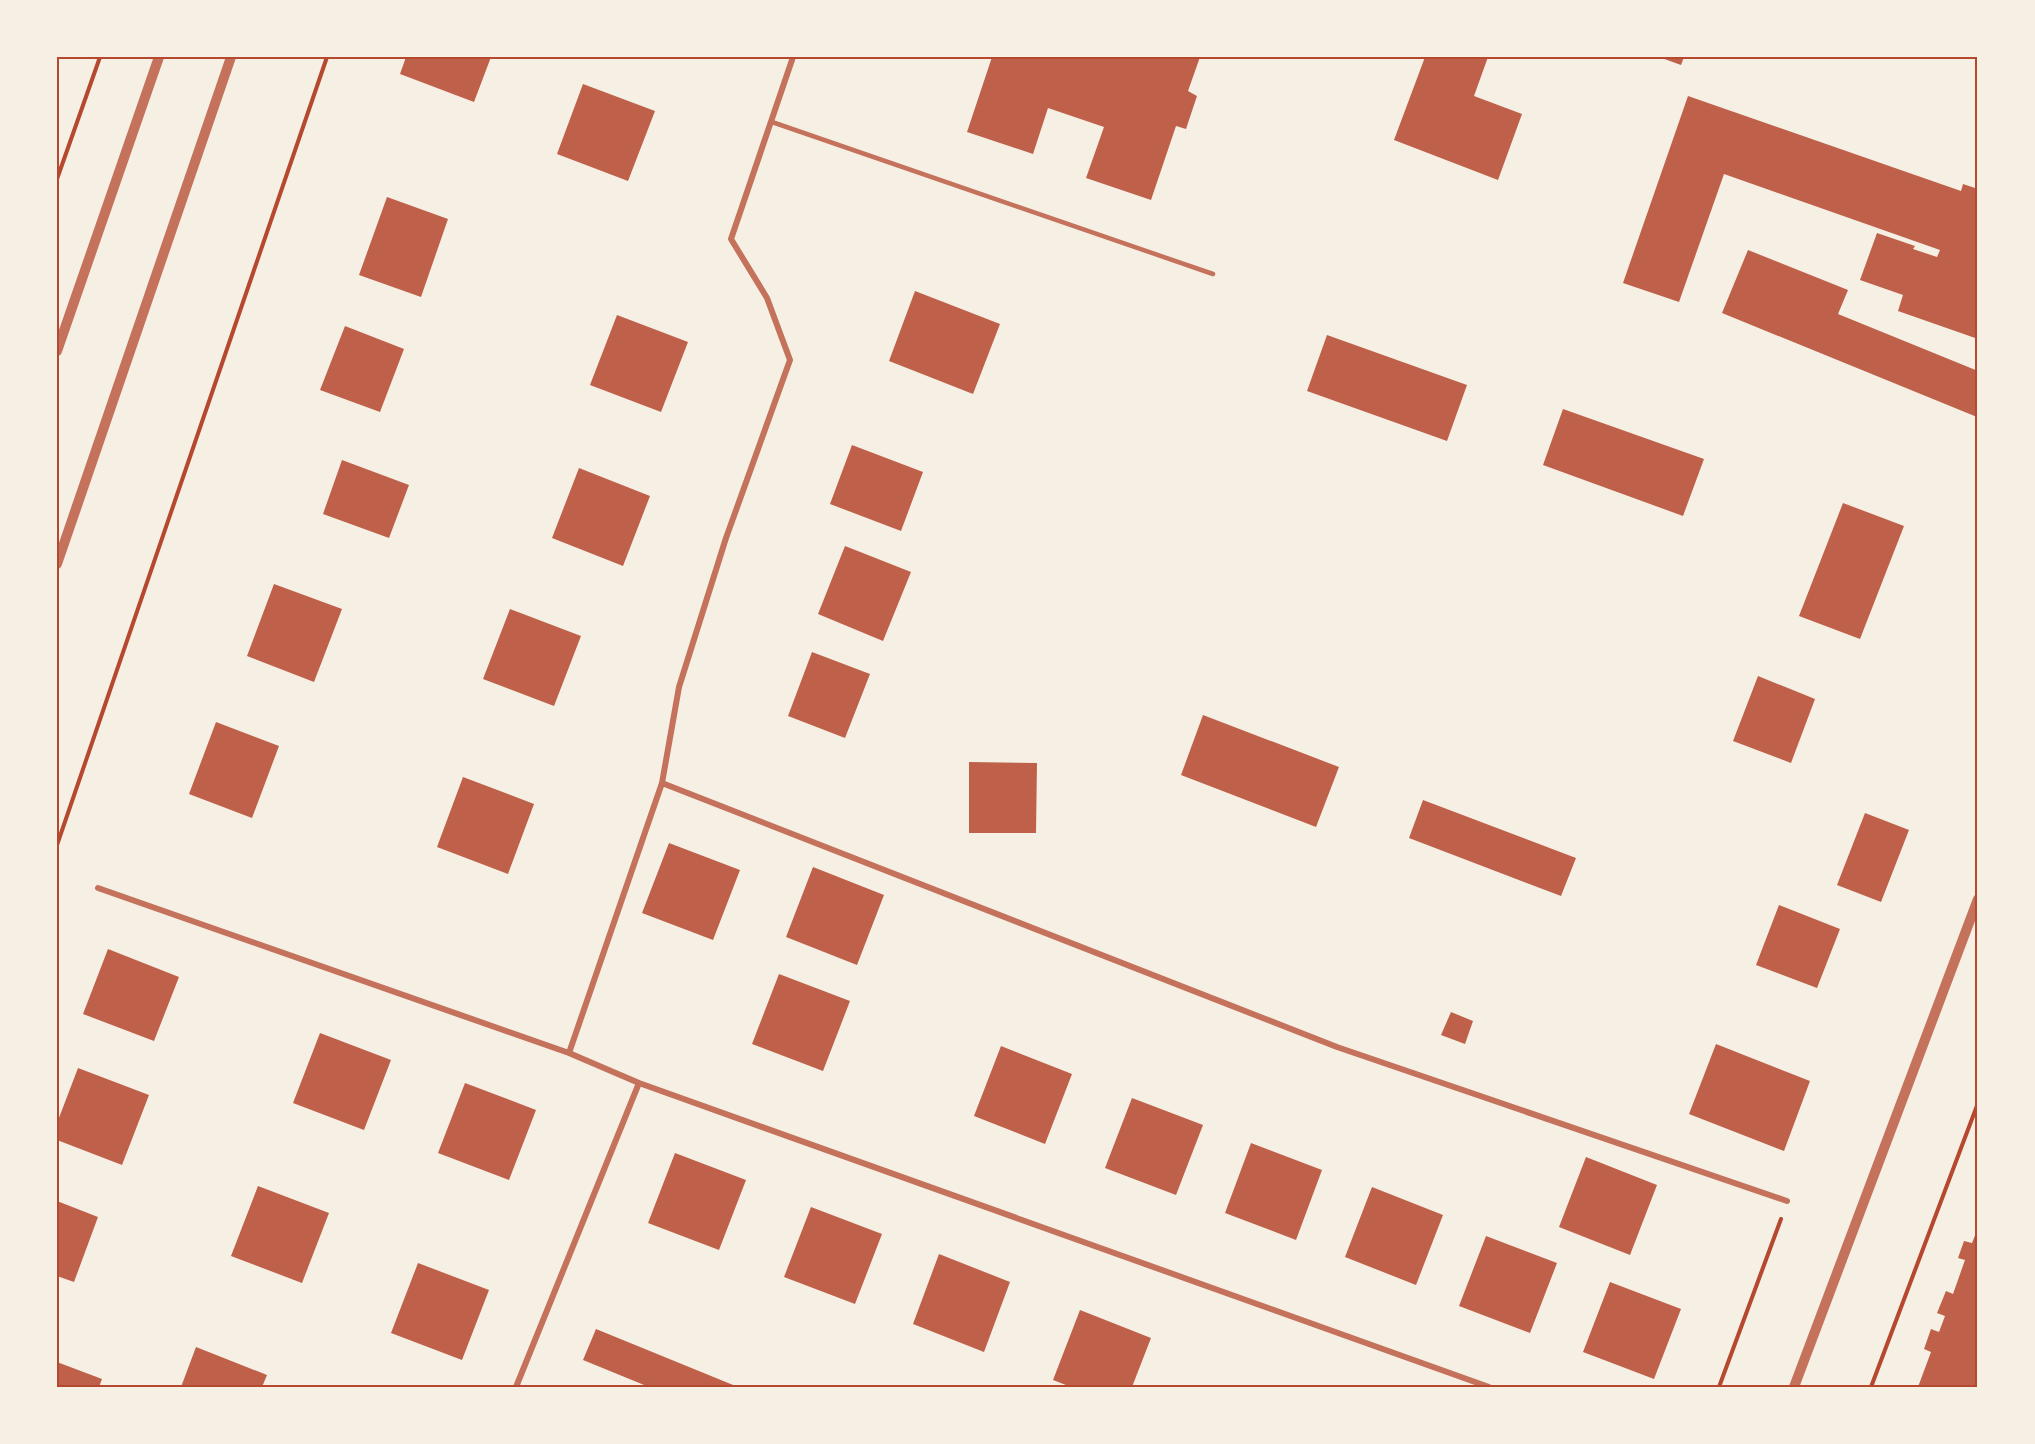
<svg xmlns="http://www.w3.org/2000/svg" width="2035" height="1444" viewBox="0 0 2035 1444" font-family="'Noto Sans',sans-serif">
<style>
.building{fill:#bf614a}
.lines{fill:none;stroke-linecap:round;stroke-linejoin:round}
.path{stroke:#b5482f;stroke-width:4}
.service{stroke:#c5725c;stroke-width:4.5}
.minor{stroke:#c5725c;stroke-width:6}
.tertiary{stroke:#c5725c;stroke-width:10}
.neatline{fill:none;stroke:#b5482f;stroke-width:2}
</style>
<rect width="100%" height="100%" fill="#f6efe4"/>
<path class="building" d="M406,57H491L474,102L400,74Z
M992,57H1200L1188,91L1197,96L1186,129L1176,126L1151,200L1086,178L1104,127L1048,108L1033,154L967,132Z
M1425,57H1488L1474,96L1522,114L1498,180L1394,140Z
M1659,57H1684L1681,65Z
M583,84L655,111L628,181L557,154Z
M1688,96L1961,191L1963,184L1978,189V339L1898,311L1903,295L1860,280L1877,233L1915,246L1913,249L1937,257L1940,250L1724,174L1679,302L1623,283Z
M387,197L448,219L421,297L359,275Z
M1748,250L1848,290L1838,314L1978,371L1977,417L1722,313Z
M915,291L1000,324L973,394L889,361Z
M617,315L688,342L661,412L590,385Z
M345,326L404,349L380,412L320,390Z
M1327,335L1467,385L1447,441L1307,391Z
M1563,409L1704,459L1683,516L1543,465Z
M852,445L923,472L901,531L830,504Z
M342,460L409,485L389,538L323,514Z
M579,468L650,496L623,566L552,538Z
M1843,503L1904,526L1860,639L1799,616Z
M845,546L911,572L883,641L818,614Z
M274,584L342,609L314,682L247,656Z
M510,609L581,636L554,706L483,679Z
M812,652L870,674L845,738L788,716Z
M1758,676L1815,699L1791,763L1733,741Z
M1203,715L1339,767L1316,827L1181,775Z
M216,722L279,746L252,818L189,794Z
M969,762L1037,763L1036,833H969Z
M463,777L534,804L508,874L437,847Z
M1423,800L1576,858L1561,896L1409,838Z
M1865,813L1909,830L1881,902L1837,885Z
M669,843L740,870L713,940L642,913Z
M813,867L884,895L857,965L786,937Z
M1779,905L1840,929L1817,988L1756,965Z
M108,949L179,977L154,1041L83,1014Z
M779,974L850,1001L823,1071L752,1044Z
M1451,1012L1473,1021L1465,1044L1441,1035Z
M320,1033L391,1060L364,1130L293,1103Z
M1716,1044L1810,1081L1784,1151L1689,1114Z
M1001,1046L1072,1074L1045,1144L974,1116Z
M78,1068L149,1095L122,1165L57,1140V1123Z
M465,1083L536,1110L509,1180L438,1153Z
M1132,1098L1203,1125L1176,1195L1105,1168Z
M1251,1143L1322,1170L1296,1240L1225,1213Z
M675,1153L746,1180L719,1250L648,1223Z
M1586,1157L1657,1185L1630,1255L1559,1227Z
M258,1186L329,1213L302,1283L231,1256Z
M1372,1187L1443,1215L1416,1285L1345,1257Z
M57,1201L98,1217L74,1282L57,1276Z
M811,1207L882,1234L855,1304L784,1277Z
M1978,1228V1387H1918L1931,1352L1924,1349L1931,1329L1939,1332L1945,1316L1937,1313L1946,1291L1953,1294L1965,1260L1958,1258L1964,1241L1972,1243Z
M1486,1236L1557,1263L1530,1333L1459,1306Z
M939,1254L1010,1282L984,1352L913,1324Z
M418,1263L489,1290L462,1360L391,1333Z
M1610,1282L1681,1309L1654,1379L1583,1352Z
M1080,1310L1151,1338L1132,1387H1071L1053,1380Z
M596,1329L738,1387H649L583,1360Z
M196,1347L267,1375L262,1387H181Z
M57,1362L102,1379L99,1387H57Z"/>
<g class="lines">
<path class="path" d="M57,179L100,57
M57,845L327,57
M1719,1387L1781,1219
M1871,1387L1978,1103"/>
<path class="service" d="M772,122L1213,274"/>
<path class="minor" d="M662,783L1337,1047L1787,1201
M98,888L569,1053L639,1083L1489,1387
M569,1053L662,783L679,687L726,538L790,360L767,298L731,239L793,57
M516,1387L639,1083"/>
<path class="tertiary" d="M57,351L159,57
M57,564L231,57
M1794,1387L1978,899"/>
</g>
<rect width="2035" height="1444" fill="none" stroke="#f6efe4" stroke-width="117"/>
<rect x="58" y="58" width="1918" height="1328" class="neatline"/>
</svg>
